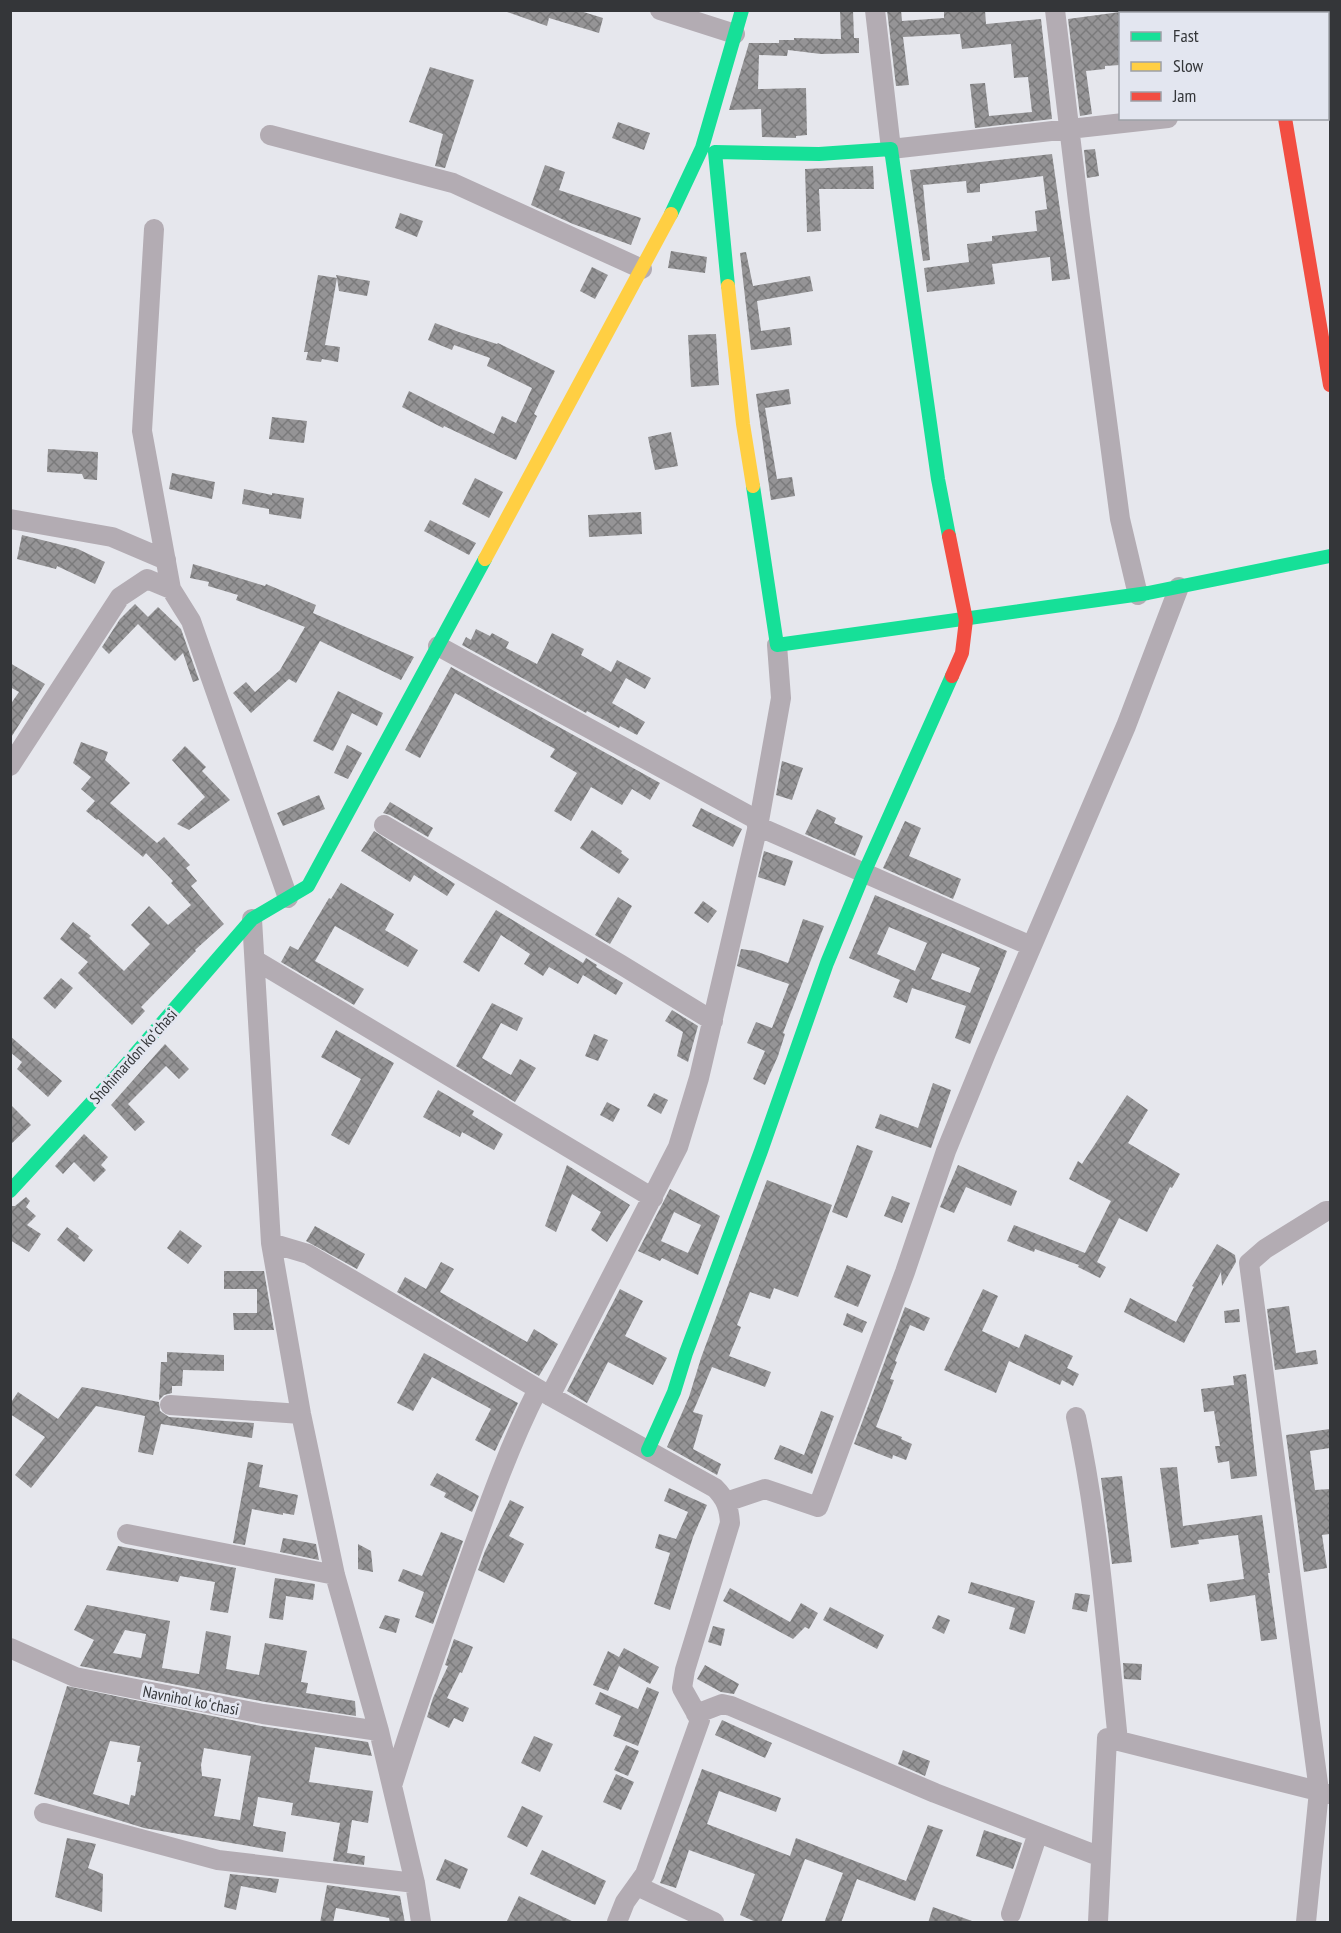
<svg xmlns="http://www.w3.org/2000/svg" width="1341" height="1933" viewBox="0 0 1341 1933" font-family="'PT Sans Narrow',sans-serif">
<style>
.building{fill:url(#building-cross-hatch);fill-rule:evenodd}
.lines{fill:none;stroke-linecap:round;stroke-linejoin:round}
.street{stroke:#b3acb3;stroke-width:20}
.fast{stroke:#16e098;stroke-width:14}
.slow{stroke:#ffcf43;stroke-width:14}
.jam{stroke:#f24e42;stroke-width:14}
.labels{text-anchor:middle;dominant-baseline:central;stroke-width:6;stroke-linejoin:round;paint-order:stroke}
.street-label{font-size:16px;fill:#343639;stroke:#e3e6f0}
</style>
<defs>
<pattern id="building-cross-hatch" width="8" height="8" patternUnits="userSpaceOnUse" patternTransform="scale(1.5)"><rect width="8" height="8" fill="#959496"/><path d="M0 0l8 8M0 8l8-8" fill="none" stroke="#7a7a7b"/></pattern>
</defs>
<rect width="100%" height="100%" fill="#e6e7ed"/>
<path class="building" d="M508,10H577L603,18L599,33L549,18L547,26L507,12Z
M840,10H853L854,38H859V53L821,54L788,50L787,56L759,55L758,89L806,88L807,135L796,136V138L762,137L761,109L729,110L749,43H779V40H794V38L841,39Z
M887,10H901L902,21L944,18V10H985L986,24L1041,19L1052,119L975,128L970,84L985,83L989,116L1032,112L1028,77L1014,78L1011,44L962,49L960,34L903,37L909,85L896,86Z
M1120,12V65L1105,66V69L1086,71L1092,114L1080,116L1068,19Z
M430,67L474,80L445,168L435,166L443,134L409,122Z
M618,122L650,133L644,150L612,138Z
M1095,149L1099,176L1087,178L1084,150Z
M1052,154L1070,279L1052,281L1050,257L992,264L995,284L927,292L924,268L969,262L967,244L992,241V236L1037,231L1035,211L1047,209L1043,176L980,184V192L967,193L966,181L923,185L930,260L923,261L910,170Z
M545,165L565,172L559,190L641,218L631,245L573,224L531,205Z
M873,166L874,189H819L821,231L807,232L805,169Z
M400,213L423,221L417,237L395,228Z
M671,251L707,257L705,273L668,268Z
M746,252L753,286L810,276L813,291L757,301L761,331L790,327L792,345L751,350L740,253Z
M592,267L608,275L595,299L580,291Z
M318,275L337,278L336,275L370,281L367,296L339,291L337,278L325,345L340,347L338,362L322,359L321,362L306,360L308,352H304Z
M435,323L459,332L497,344L498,343L555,371L534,414L537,416L516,460L444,426L443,428L402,407L409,391L494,434L502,416L516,423L532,388L487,366L490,358L454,345L452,350L428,340Z
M716,334L719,385L691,387L688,335Z
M789,389L791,404L765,408L777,479L792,477L795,496L771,500L756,394Z
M272,417L307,421L304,443L269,439Z
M671,432L678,466L655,470L648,437Z
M48,449L98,452L97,480L84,479L82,474L47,472Z
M172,473L215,482L212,499L169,489Z
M475,478L503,492L489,518L462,504Z
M244,489L272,495V493L304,498L301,519L269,514V509L242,504Z
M641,512L642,534L589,537L588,515Z
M430,520L476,543L469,555L424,531Z
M22,535L78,549L105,562L95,584L57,566L56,569L17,559Z
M193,564L265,586L266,584L316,605L313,613L414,657L401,680L320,641L296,683L289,679L251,713L233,693L246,682L255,692L280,670L305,627L236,600L238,595L208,586L209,582L190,578Z
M135,604L148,617L158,607L181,629L199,680L193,682L183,653L175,661L138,624L109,654L102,647L120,619Z
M476,629L490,636L492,633L509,642L506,648L537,664L552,633L584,649L581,655L611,672L617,660L651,678L645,689L626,678L612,703L645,722L637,735L620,726L619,728L587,711L586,713L462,645L466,637L471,640Z
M10,663L45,684L10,739V705L19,692L10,687Z
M451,667L660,783L650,800L632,789L622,805L591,787L571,821L554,811L577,773L550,757L555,749L455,693L420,758L405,750Z
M338,691L383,713L377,726L352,713L333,751L313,741Z
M81,742L108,752L105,760L130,783L110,803L157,843L164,837L190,865L186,868L197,881L191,886L224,924L195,950L196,951L141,1007L145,1011L132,1025L78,973L88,962L60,939L73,922L91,936L89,938L124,971L150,944L131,925L149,906L168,925L191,905L171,883L173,881L146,853L143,857L98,819L97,820L86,811L95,801L81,789L91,777L73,763Z
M347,745L362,753L348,779L334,773Z
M185,746L206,767L202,771L230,800L189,830L177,824L205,797L172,760Z
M782,761L803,768L792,800L776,795Z
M319,795L325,809L283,826L277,813Z
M390,802L433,828L428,837L390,815L383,813Z
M701,808L742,829L733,847L692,826Z
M817,809L836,818L834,823L863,836L855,856L805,834Z
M905,821L921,828L909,856L961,879L953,899L883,868Z
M592,830L622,851L621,853L629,859L619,874L580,848Z
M374,831L455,884L447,896L414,875L410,882L361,851Z
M764,851L793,861L785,886L758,877Z
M341,883L394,914L385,930L418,950L408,967L335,926L315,961L364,989L354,1005L281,962L290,946L298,950L329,898L331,899Z
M875,895L1007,951L970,1044L955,1038L966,1006L912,988L907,1003L893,997L900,980L849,958ZM889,927L927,943L915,971L877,954ZM942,953L980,968L970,993L931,979Z
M618,897L632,906L610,944L595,935Z
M703,901L717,911L708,923L694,913Z
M496,910L583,963L586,958L597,965L596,967L623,983L616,995L583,975L578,984L549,967L543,976L524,964L530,954L501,935L479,972L463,962Z
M803,919L824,926L783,1033L785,1034L778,1056L765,1085L753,1079L765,1051L747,1043L756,1022L772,1028L789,984L737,966L741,949L755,951L788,963Z
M61,978L73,988L55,1009L43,998Z
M492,1003L523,1018L517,1031L501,1023L482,1058L511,1075L520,1059L536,1068L515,1102L456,1066Z
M672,1010L698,1026L688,1062L677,1056L683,1032L665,1021Z
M336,1030L394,1063L349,1145L331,1135L361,1079L321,1057Z
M594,1034L608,1040L598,1061L585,1056Z
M10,1036L62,1081L48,1097L17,1069L22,1062L10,1052Z
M165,1044L189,1069L179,1079L166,1066L128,1104L145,1122L135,1131L111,1105Z
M933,1083L951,1090L931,1148L875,1128L880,1114L918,1128Z
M438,1090L474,1111L472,1115L503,1134L494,1150L462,1132L460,1137L423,1117Z
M654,1093L668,1100L661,1114L647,1106Z
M1127,1095L1148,1110L1128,1143L1180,1174L1172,1188L1170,1187L1147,1232L1119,1218L1097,1262L1106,1267L1100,1278L1078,1267L1079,1265L1035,1249L1034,1252L1007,1241L1014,1225L1085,1253L1111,1201L1069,1179L1078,1161L1082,1164Z
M607,1102L620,1109L613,1122L600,1115Z
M10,1104L31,1125L10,1145Z
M84,1134L108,1157L101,1165L106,1170L94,1182L74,1162L63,1174L55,1166Z
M857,1145L873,1151L847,1218L832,1212Z
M567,1165L630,1205L607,1242L591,1230L601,1212L572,1194L556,1232L545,1226Z
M958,1165L1017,1191L1011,1206L966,1187L954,1213L940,1207Z
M767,1180L832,1205L798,1297L774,1288L770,1299L750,1292L737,1325L741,1327L729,1356L771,1372L765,1387L712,1367L693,1412L703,1415L693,1449L721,1464L717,1475L667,1447L689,1397L701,1358Z
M670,1189L720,1216L698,1275L662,1258L660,1261L638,1251ZM674,1212L701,1225L688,1253L661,1241Z
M892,1196L910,1203L902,1223L884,1216Z
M26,1197L30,1201L26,1207L36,1216L27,1225L41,1234L29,1252L10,1240V1206H15Z
M315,1226L365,1254L357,1269L306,1241Z
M67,1227L79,1236L78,1238L93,1250L84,1262L57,1240Z
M180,1230L202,1246L188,1264L167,1248Z
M1217,1244L1235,1255L1236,1262L1222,1286L1221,1272L1184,1343L1124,1312L1130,1298L1176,1322L1194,1287L1192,1286Z
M441,1262L454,1269L440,1292L527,1342L534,1329L558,1344L539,1376L397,1292L405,1277L426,1289Z
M847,1265L871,1275L858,1307L834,1297Z
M224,1271H264L274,1330H234L233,1313H257V1289H224Z
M620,1289L643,1301L625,1336L667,1358L653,1385L608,1362L587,1403L567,1391Z
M983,1289L998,1296L982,1331L1019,1348L1025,1334L1073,1356L1067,1368L1079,1374L1073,1386L1062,1380L1060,1385L1009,1361L996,1393L944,1370Z
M1289,1306L1296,1353L1316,1350L1318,1364L1275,1370L1267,1309Z
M905,1307L930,1318L924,1331L910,1325L895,1361L897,1362L890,1379L894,1380L876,1427L902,1437L901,1439L912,1444L906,1460L893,1455L892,1459L854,1444Z
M1239,1309L1240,1322L1225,1323L1224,1311Z
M847,1313L867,1322L862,1333L843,1325Z
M167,1352L224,1355V1371L183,1370L182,1386H172V1393L164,1395L159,1400L161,1362H167Z
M424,1353L518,1403L495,1451L475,1440L491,1409L432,1377L413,1411L397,1403Z
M1246,1374L1257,1476L1231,1479L1229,1461L1218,1463L1215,1446H1220L1214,1411L1204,1412L1201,1389L1234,1385L1233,1376Z
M82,1387L159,1402L160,1411L169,1417L254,1423L252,1438L161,1424L153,1455L138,1452L145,1416L96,1406L31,1488L15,1475L45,1437L10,1414V1404L18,1392L58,1419Z
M821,1411L834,1416L812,1474L774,1459L780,1445L804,1455Z
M1330,1429V1448L1310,1451L1315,1490L1330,1489V1534L1322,1535L1327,1568L1304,1572L1286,1435Z
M248,1462L263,1465L259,1487L298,1495L294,1515L283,1513V1515L252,1509L245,1545L233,1543Z
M1177,1467L1183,1526L1262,1515L1270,1573H1268L1277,1639L1261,1641L1255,1595L1210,1602L1207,1584L1244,1579L1238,1535L1198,1540L1199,1544L1171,1548L1160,1468Z
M437,1473L479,1496L472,1512L444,1497L446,1493L430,1485Z
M1122,1476L1132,1562L1112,1564L1101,1478Z
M669,1488L707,1505L693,1537L670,1610L654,1604L670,1553L655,1548L659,1534L676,1539L688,1512L664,1501Z
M510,1500L524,1507L509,1536L524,1544L504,1583L478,1570L485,1551Z
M441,1532L463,1541L433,1624L415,1617L424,1592L398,1581L403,1569L422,1576Z
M283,1538L316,1544L319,1560L280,1552Z
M358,1544L371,1551L373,1572L358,1569Z
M118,1546L236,1568L228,1613L210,1610L215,1582L180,1576L178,1582L106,1570Z
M275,1578L315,1584L313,1600L286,1596L283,1620L269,1618Z
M971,1582L1035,1601L1025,1634L1009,1629L1015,1608L968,1593Z
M730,1588L790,1622L801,1603L818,1613L809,1629L805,1627L793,1639L723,1601Z
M1075,1593L1090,1595L1087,1612L1072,1609Z
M87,1605L170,1621L162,1668L199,1674L206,1631L231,1636L226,1669L259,1675L265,1643L307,1651L301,1682L308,1683L306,1693L355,1701L356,1716L265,1702L80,1666L94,1640L74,1630ZM125,1630L146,1634L141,1658L113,1653Z
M830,1607L884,1635L877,1649L823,1620Z
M385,1615L400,1619L396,1633L379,1628Z
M938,1615L950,1620L944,1634L932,1628Z
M713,1626L725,1629L721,1646L708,1642Z
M454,1639L473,1647L462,1673L460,1672L447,1698L469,1708L463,1722L454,1718L449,1728L427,1717L433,1698L448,1666L445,1665Z
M624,1648L659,1667L650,1684L619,1666L608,1691L593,1685L608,1651L619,1657Z
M1123,1663L1142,1664L1141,1680L1124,1679Z
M705,1665L739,1684L734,1694L721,1692L697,1679Z
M67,1686L261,1726L368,1742L372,1756L315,1747L309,1782L373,1791L368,1823L352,1820L347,1853L365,1856L364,1865L333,1861L340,1823L291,1815L293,1803L258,1797L253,1826L286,1832L283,1852L144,1828L34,1794ZM110,1741L140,1746L137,1762H141L135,1796L131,1795L129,1805L93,1794ZM204,1748L251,1756L240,1820L214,1816L221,1779L202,1776L201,1765Z
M647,1687L659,1692L638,1746L613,1736L621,1716L595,1704L600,1692L638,1709Z
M722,1720L772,1743L765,1758L715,1735Z
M534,1736L553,1744L540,1772L521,1763Z
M626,1745L639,1751L628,1776L614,1770Z
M903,1750L930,1761L925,1776L898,1764Z
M702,1769L781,1798L776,1812L719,1791L707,1824L790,1856L796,1838L906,1881L928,1825L943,1830L915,1901L857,1879L841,1923H824L843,1873L805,1859L781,1923H758L740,1915L755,1874L689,1850L676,1888L660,1883Z
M616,1774L634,1782L621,1810L603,1802Z
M522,1806L543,1816L527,1847L507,1837Z
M984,1830L1022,1843L1013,1869L976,1856Z
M67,1838L96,1844L88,1868L103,1874L102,1912L55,1897Z
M542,1850L606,1881L595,1905L530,1874Z
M445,1859L468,1869L460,1889L436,1880Z
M230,1874L279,1879L276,1893L241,1886L236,1910L224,1907Z
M327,1885L400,1896L405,1923H390L389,1918L336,1908L333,1923H320Z
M519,1896L576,1923H506Z
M933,1907L972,1921L971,1923H928Z"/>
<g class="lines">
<path class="street" d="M660,10L735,34
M875,10L891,149L1168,118
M1055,10L1080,218L1120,519L1138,595
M270,135L453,183L642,269
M154,229L142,431L171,589L191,621L288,898
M10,519L112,537L166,560
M438,646L759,821
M10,766L120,597L147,579L171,589
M384,825L620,964L713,1021
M757,826L1031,946
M252,919L271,1243L301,1414L335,1575L379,1731L415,1883L421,1922
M255,960L653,1198
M271,1243L308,1254L550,1396L715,1488C726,1499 729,1508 730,1523L685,1670L682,1688L700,1720L645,1874L625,1902L617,1922
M550,1396L678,1147L699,1078L759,821L781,698L777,645
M170,1405L301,1414
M1076,1417C1099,1523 1107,1633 1118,1741
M726,1502L765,1489L818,1507L905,1272L946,1151L986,1053L1126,726L1179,587
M127,1534L335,1575
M10,1648L75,1677L263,1714L379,1731
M696,1714L722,1704L731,1706L935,1793L1101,1857
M392,1786C413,1716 438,1648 462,1579C485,1515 507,1450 538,1389
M44,1813L218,1860L415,1883
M637,1886L714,1922
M1011,1914L1038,1833
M1098,1922L1107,1738L1330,1794
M1306,1922L1319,1791L1249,1263L1265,1249L1326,1211H1330"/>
<path class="fast" d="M671,214L702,148L742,10
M728,286L715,152L819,154L891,149L938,479L949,536
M753,486L777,645L1148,593L1330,556
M10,1191L117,1075L252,919L308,886L485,559
M648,1450L674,1392L686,1353L761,1151L827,963L864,873L952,676"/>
<path class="slow" d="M1267,10V14
M728,286L743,424L753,486
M485,559L671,214"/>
<path class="jam" d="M1285,118L1330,385
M949,536L966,620L962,653L952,676"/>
</g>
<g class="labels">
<g class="street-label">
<text transform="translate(133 1056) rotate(-48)">Shohimardon koʻchasi</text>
<text transform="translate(191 1700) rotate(11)">Navnihol koʻchasi</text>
</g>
</g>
<rect width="1341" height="1933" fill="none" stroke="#343639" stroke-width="24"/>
<rect x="1119" y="12" width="210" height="108" fill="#e3e6f0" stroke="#9da0a7" stroke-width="1.5"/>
<rect x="1131" y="32" width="30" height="9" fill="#16e098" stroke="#9da0a7" stroke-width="1.5"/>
<text x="1173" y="42" font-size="18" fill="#343639">Fast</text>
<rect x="1131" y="62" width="30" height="9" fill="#ffcf43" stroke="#9da0a7" stroke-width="1.5"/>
<text x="1173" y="72" font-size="18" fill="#343639">Slow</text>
<rect x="1131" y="92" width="30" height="9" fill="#f24e42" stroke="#9da0a7" stroke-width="1.5"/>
<text x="1173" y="102" font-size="18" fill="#343639">Jam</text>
</svg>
